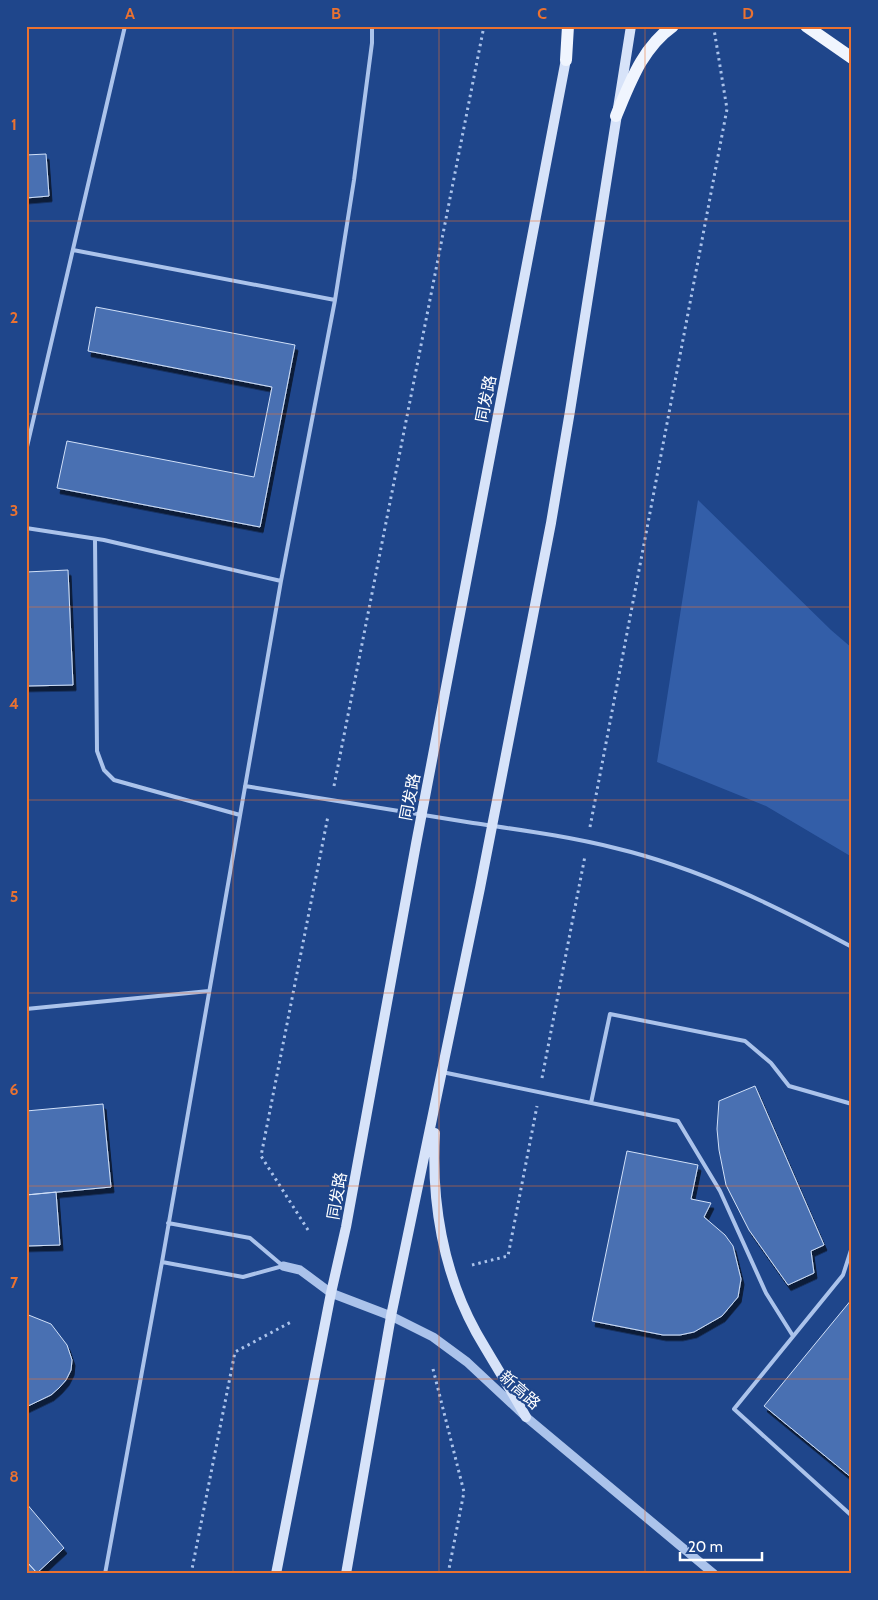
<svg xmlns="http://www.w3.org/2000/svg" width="878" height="1600" viewBox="0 0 878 1600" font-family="Cabin,'Noto Sans SC',sans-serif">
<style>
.green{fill:#335ea8}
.building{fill:#4870b2;stroke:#d1e0f8;filter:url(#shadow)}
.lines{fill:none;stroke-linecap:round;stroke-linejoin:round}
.path{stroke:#abc3eb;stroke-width:3;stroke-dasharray:2.5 4;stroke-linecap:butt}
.service{stroke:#abc3eb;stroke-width:4}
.tertiary{stroke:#abc3eb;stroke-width:9}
.secondary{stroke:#d7e3f9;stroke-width:10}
.primary{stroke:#f0f5fe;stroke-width:12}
.grid{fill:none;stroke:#eb7230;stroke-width:1;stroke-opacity:0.55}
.labels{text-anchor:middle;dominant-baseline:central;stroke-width:4.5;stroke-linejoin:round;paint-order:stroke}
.street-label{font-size:16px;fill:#fff;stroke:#1f468b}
.neatline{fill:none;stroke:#eb7230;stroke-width:2}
.grid-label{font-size:16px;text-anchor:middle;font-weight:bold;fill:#eb7230}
</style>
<defs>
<filter id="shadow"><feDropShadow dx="3" dy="5.5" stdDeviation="0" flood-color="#0009"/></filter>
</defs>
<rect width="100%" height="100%" fill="#1f468b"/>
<path class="green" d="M698,500L831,630L852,648V857L766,806L657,762Z"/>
<path class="building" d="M46,154L49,196L26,198V155Z
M96,307L295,345L260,527L57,488L67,441L254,477L272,387L88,351Z
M68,570L73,685L26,686V572Z
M755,1086L824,1245L811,1251L814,1273L788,1285L749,1230L726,1185L719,1150L717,1129L719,1101Z
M103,1104L111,1187L26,1195V1111Z
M627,1151L698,1165L691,1199L711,1203L704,1217L725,1235L733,1246L741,1279L738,1297L722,1316L694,1332L680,1335H663L592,1321Z
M56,1192L60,1245L26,1246V1195Z
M852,1299V1478L764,1406Z
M26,1314L51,1324L67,1345L72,1360L71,1370L66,1380L59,1388L51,1395L26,1407Z
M26,1503L64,1548L37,1573L26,1561Z
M26,1561L37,1573L38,1574H26Z"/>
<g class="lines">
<path class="path" d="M334,786L484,26
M590,827L727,109L714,29
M542,1078L585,856
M308,1230L261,1156L328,816
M472,1265L508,1256L537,1106
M433,1369L464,1492L448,1574
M191,1574L235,1352L291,1322"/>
<path class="service" d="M73,250L335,300
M26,451L125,26
M26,528L104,540L281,581
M95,539L97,751L104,770L114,780L240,815
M245,786C321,799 397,811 473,823C520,830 568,836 615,848C699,868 776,906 852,947
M26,1009L209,991
M442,1072L678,1121L720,1191L766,1293L793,1336
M591,1103L610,1014L745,1041L771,1063L789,1086L852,1104
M168,1223L250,1238L283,1266
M852,1235L851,1250L843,1275L734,1409L852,1516
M162,1262L243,1277L283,1266
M105,1574L162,1262L281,581L335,300L354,180L372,43V26"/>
<path class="tertiary" d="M283,1266L300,1270L331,1293L391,1316L433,1337L467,1362L526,1417L714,1574"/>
<path class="secondary" d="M435,1133C431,1201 443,1272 476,1332C492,1360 510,1388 526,1417
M276,1574L331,1293L346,1227L416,844L567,54
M346,1574L391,1316L480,888L551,523L570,411L631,26"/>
<path class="primary" d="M806,26L852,58
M566,60L568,26
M616,116C630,83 642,48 673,26"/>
</g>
<path class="grid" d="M233,26V1574M439,26V1574M645,26V1574M26,221H852M26,414H852M26,607H852M26,800H852M26,993H852M26,1186H852M26,1379H852"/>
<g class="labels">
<g class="street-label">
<text transform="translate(486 399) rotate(-79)">同发路</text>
<text transform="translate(410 797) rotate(-79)">同发路</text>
<text transform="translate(337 1196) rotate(-80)">同发路</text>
<text transform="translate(520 1390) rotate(42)">新高路</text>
</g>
</g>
<rect width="878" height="1600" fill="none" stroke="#1f468b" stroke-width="55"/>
<path d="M680 1552v8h82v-8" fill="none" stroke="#ffffff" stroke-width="2.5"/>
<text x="688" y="1552" font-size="15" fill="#ffffff" stroke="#1f468b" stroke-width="4" paint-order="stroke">20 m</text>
<rect x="28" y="28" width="822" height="1544" class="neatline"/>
<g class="grid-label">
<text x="130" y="19">A</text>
<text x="336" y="19">B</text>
<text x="542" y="19">C</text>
<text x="748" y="19">D</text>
<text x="14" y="130">1</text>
<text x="14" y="323">2</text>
<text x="14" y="516">3</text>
<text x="14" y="709">4</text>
<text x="14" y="902">5</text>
<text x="14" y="1095">6</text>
<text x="14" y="1288">7</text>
<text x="14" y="1482">8</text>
</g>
</svg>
